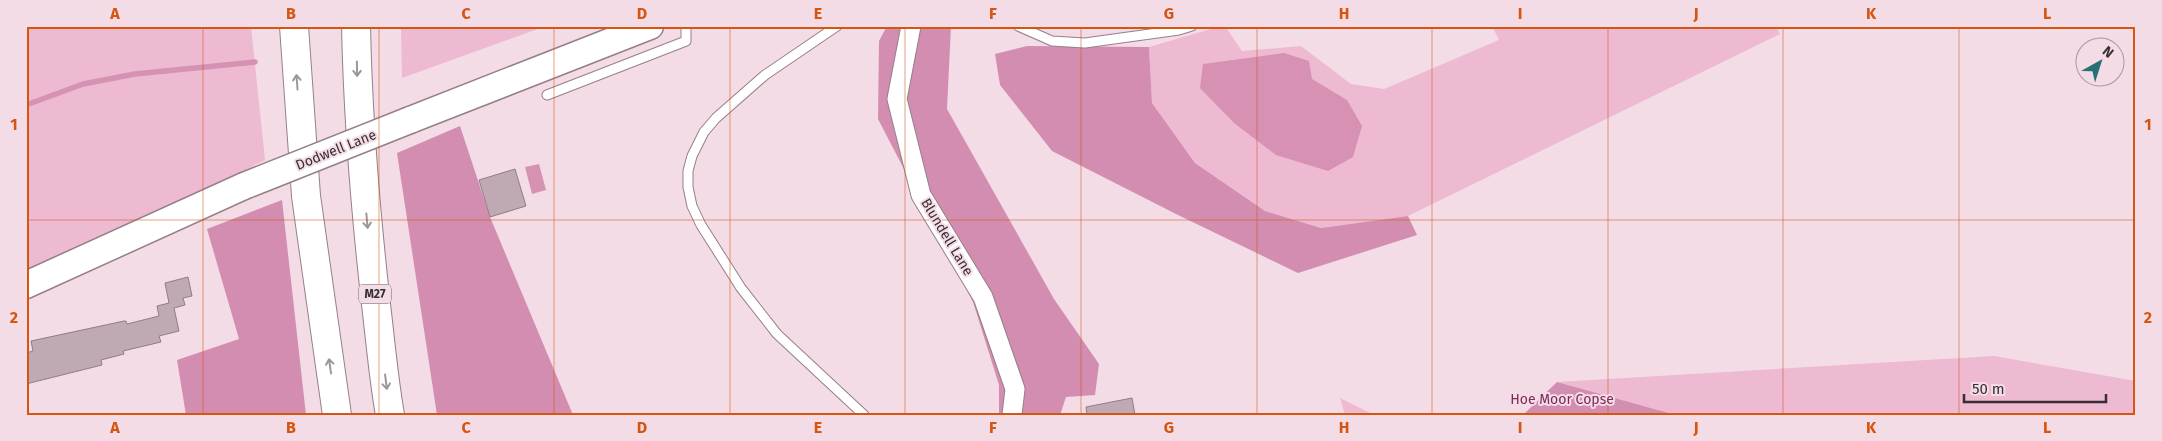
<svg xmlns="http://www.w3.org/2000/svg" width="2162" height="441" viewBox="0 0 2162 441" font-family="'Fira Sans',sans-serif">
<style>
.green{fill:#edbad2}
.forest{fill:#d38db0}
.water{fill:#d691b3}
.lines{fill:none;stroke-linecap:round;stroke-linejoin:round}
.stream{stroke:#d691b3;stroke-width:5.5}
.building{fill:#bfa9b3;stroke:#927c86}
.lane-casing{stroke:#957f89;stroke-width:11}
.street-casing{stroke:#957f89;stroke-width:21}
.secondary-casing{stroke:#957f89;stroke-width:29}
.highway-casing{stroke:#957f89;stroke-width:30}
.lane{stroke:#fff;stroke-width:9}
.street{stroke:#fff;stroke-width:19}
.secondary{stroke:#fff;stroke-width:26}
.highway{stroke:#fff;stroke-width:28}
.secondary-bridge-casing{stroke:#957f89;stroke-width:29;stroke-linecap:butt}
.secondary-bridge{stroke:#fff;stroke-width:26}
.oneway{stroke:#9c9799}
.grid{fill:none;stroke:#d65510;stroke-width:1;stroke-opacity:0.55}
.labels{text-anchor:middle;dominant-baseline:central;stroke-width:4;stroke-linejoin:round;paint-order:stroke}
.shield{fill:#f4dce7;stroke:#706369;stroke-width:1}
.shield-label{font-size:12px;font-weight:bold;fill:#382f33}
.street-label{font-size:14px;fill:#382f33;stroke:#f4dce7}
.park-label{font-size:14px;fill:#7c2a59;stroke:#f4dce7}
.neatline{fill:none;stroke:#d65510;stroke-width:2}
.grid-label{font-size:16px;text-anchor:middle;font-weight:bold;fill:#d65510}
</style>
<rect width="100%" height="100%" fill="#f4dce7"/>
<path class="green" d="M26,26H251L265,160L26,278Z
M401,26H546L402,78Z
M1221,26H1225L1242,51L1301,46L1351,84L1384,89L1499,40L1492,26H1776L1780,34L1408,216L1321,228L1265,211L1195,163L1152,103L1149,47Z
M1994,356L2136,381V415H1676L1557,382Z
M1340,398L1374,415H1345Z"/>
<path class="forest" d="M887,26H951L947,109L1054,299L1099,364L1095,395L1066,397L1060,415H999V385L973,302L878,119L879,41Z
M1027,46L1149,47L1152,103L1195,163L1265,211L1321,228L1408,216L1417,235L1298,273L1176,214L1052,151L1000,85L995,54Z
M460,126L490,217L573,415H437L397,153Z
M282,200L306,415H186L177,360L239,339L207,229Z
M1557,382L1676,415H1523Z"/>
<path class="water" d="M1284,53L1309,61L1312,79L1347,100L1362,126L1353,157L1328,171L1276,155L1234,123L1200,88L1203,64Z
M539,164L546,190L532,194L525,167Z"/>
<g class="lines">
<path class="stream" d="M26,105L83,84L135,74L255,62"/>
</g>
<path class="building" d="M515,169L526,206L490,217L479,180Z
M188,277L192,296L183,298L185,305L174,308L179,331L159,336L161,342L123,351L124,354L101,360L102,365L26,384V353L33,351L31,341L124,321H126L127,324L159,316L157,306L169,303L165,283Z
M1132,398L1135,415H1087L1086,407Z"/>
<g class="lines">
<defs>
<path id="lane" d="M837,26L765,75L716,118L704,132L692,156L688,171V187L692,206L701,225L741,288L777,334L864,415
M1018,26L1052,41L1085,43L1179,30L1192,26
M547,95L686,41V26"/>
<path id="street" d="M911,26L897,99L921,195L983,297L1015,389L1012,415"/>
<path id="secondary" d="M410,120L650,26
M26,285L244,186"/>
<path id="highway" d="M294,26L306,196L337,415
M356,26C358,122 366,218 377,313C381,347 384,381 390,415"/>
</defs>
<use href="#lane" class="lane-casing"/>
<use href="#street" class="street-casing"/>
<use href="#secondary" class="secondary-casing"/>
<use href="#highway" class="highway-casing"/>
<use href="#lane" class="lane"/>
<use href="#street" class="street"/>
<use href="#secondary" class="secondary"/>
<use href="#highway" class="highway"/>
<defs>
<path id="secondary-bridge" d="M244,186L410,120"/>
</defs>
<use href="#secondary-bridge" class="secondary-bridge-casing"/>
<use href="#secondary-bridge" class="secondary-bridge"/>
</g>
<defs><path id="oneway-shaft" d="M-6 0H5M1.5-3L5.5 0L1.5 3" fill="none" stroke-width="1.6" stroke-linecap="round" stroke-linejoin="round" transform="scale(1.25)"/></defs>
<g class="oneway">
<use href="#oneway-shaft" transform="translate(357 69) rotate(89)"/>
<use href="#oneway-shaft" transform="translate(297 82) rotate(-94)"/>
<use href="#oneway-shaft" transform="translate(367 221) rotate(85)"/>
<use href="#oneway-shaft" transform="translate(330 366) rotate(-98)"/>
<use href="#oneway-shaft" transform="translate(386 382) rotate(83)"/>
</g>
<path class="grid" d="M203,26V415M379,26V415M554,26V415M730,26V415M905,26V415M1081,26V415M1257,26V415M1432,26V415M1608,26V415M1783,26V415M1959,26V415M26,220H2136"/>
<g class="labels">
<rect class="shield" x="359" y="284.5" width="32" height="19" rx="4"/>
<g class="shield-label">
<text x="375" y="294">M27</text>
</g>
<g class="street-label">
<text transform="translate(336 150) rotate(-22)">Dodwell Lane</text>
<text transform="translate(947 237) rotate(59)">Blundell Lane</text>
</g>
<g class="park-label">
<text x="1562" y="399">Hoe Moor Copse</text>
</g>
</g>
<rect width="2162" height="441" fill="none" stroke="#f4dce7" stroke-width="55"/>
<g transform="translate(2100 62) rotate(39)"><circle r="24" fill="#f4dce7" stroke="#a9979f"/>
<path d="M0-4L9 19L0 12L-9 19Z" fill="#267173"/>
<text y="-8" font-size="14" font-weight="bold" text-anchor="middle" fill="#382f33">N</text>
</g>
<path d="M1964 394v8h142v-8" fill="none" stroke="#382f33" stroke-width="2.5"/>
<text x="1972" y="394" font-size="15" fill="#382f33" stroke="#f4dce7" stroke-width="4" paint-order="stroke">50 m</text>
<rect x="28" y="28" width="2106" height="386" class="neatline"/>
<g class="grid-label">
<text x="115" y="19">A</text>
<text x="291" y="19">B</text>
<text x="466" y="19">C</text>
<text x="642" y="19">D</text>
<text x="818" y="19">E</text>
<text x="993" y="19">F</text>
<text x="1169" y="19">G</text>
<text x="1344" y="19">H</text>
<text x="1520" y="19">I</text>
<text x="1696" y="19">J</text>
<text x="1871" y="19">K</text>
<text x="2047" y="19">L</text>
<text x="14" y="130">1</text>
<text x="2148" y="130">1</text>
<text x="14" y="323">2</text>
<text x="2148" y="323">2</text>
<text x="115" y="433">A</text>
<text x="291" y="433">B</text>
<text x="466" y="433">C</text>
<text x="642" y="433">D</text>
<text x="818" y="433">E</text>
<text x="993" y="433">F</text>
<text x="1169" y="433">G</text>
<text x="1344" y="433">H</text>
<text x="1520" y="433">I</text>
<text x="1696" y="433">J</text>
<text x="1871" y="433">K</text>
<text x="2047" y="433">L</text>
</g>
</svg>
